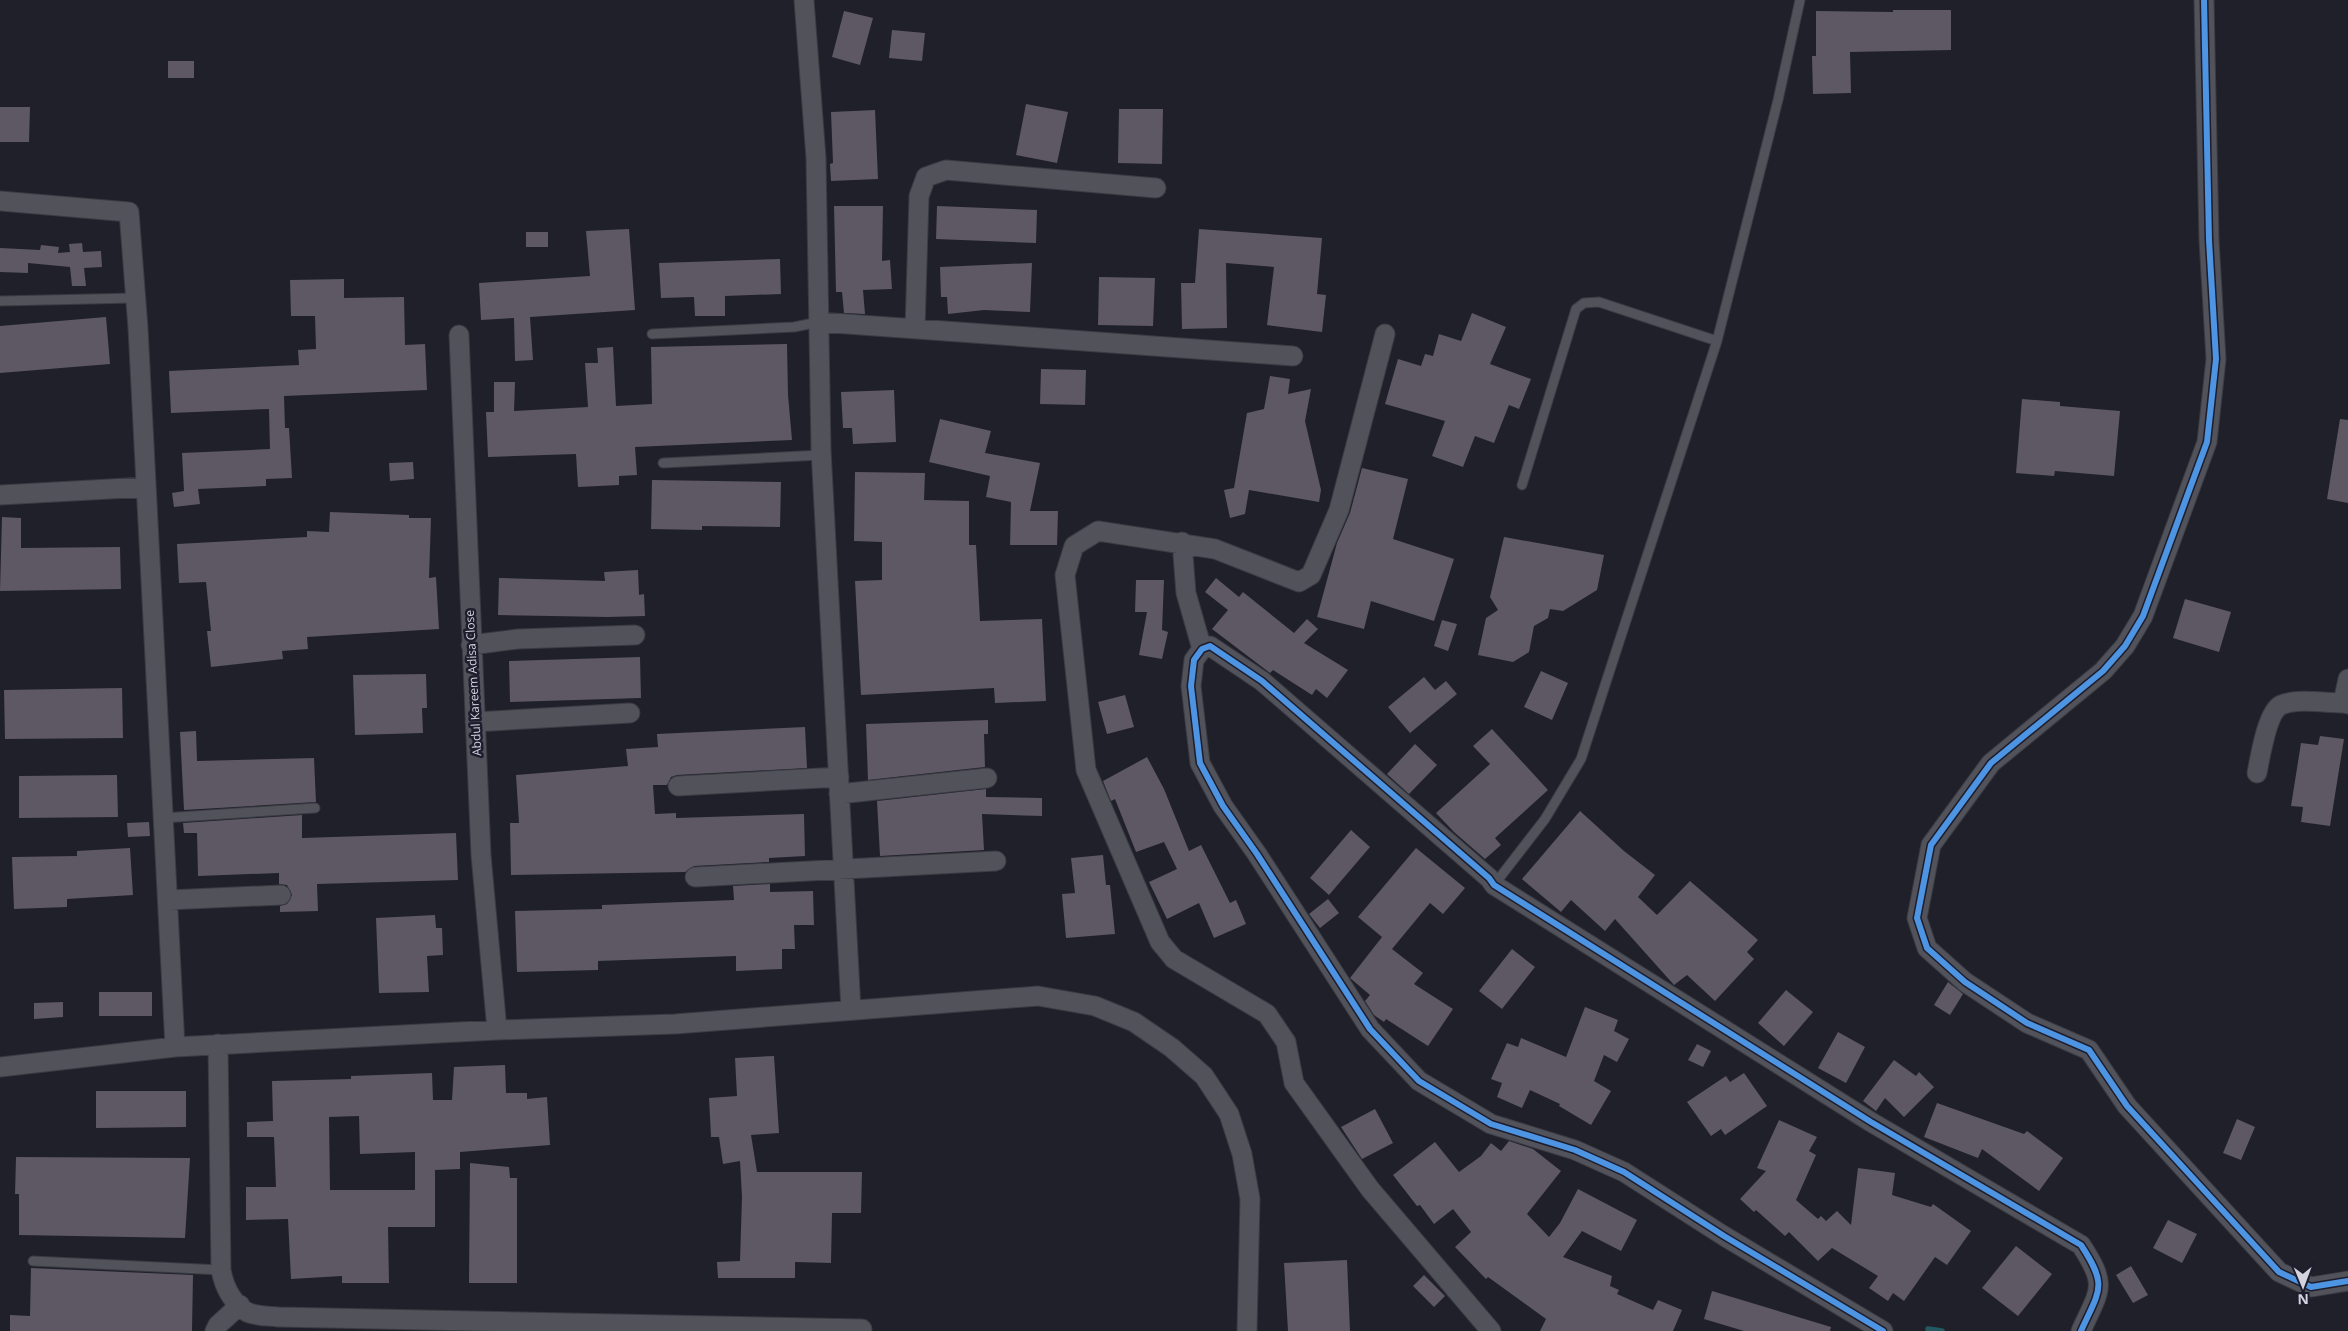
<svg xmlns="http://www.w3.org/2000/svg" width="2348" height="1331" viewBox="0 0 2348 1331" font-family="'Open Sans',sans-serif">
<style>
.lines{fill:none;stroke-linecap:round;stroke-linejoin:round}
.stream{stroke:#235960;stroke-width:5.5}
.building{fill:#5d5863;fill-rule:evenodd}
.service-casing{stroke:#3b3b43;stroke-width:11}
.minor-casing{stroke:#3b3b43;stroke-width:21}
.service{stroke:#51525a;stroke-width:9}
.minor{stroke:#51525a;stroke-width:19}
.cycleway-casing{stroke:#1d1d2d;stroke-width:9}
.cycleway{stroke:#4d94e3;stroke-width:6}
.labels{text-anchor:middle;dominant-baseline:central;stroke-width:5;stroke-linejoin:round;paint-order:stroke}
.street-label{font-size:12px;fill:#d2d3de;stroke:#1d1d2d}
</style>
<rect width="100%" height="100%" fill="#20202a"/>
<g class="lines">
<path class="stream" d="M1928,1329L1942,1331"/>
</g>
<path class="building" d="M1893,10H1951V50L1850,52L1851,93L1813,94L1812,56H1816V11L1893,12Z
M844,11L873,18L860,65L832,57Z
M892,30L925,33L922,61L889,58Z
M168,61H194V78H168Z
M1026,104L1068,112L1057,163L1016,155Z
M0,107H30L29,142H0Z
M1119,109H1163L1162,164L1118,163Z
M875,110L878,179L831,181L830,164L833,163L831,112Z
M834,206H883L882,261L890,260L892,289L863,290L865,314L844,313L842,292H836Z
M937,206L1037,210L1036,243L936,239Z
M629,229L635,310L530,317L533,360L515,361L514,318L481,320L479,283L590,276L586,231Z
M1199,229L1322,238L1317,294L1326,295L1322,332L1267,325L1274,267L1226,263L1227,328L1182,329L1181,283H1195Z
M526,232H548V247H526Z
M82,243L83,252L101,251L102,267L84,268L86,286H72L70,267L28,263V273L0,272V248L40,250L41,245L59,247L58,253L70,252L69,244Z
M780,259L781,294L725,296V316H695L694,297L661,298L659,263Z
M1032,263L1030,312L984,310L948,314L947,297H941L940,267Z
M1099,277L1155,278L1153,326L1098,325Z
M344,279V298L404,297L405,345L425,344L427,390L284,396L285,428H289L292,478L266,479V486L198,489L200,504L174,507L172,493L184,491L182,453L270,449L269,409L171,413L169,371L299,365L298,350L316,349L315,316H291L290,280Z
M1472,313L1506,327L1490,364L1531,379L1519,409L1509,405L1494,443L1475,436L1463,467L1432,456L1445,421L1385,404L1398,359L1421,366L1425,354L1433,356L1439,334L1461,341Z
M106,317L110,364L0,373V326Z
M787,344L788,395L792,440L635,447L637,475L619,476V485L578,487L576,454L488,457L486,412H494V382H515L514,411L588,407L585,363H598L597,348L613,347L616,406L652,404L651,347Z
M1041,369L1086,370L1085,405L1040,404Z
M1270,376L1290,379L1288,394L1311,389L1305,421L1321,490L1319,502L1249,490L1245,514L1230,518L1224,490L1234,488L1247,413L1264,409Z
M894,390L896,442L853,444L852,428H843L841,392Z
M2022,399L2060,402V406L2120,411L2114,476L2055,471L2054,476L2016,473Z
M940,419L991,431L985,453L1040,463L1030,511H1058L1057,545H1010L1011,502L986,497L990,476L929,462Z
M2340,419L2348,420V503L2327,499Z
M413,462L414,479L390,481L389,463Z
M1362,468L1408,479L1393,539L1454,559L1434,621L1371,601L1364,629L1317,617L1337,543L1350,513Z
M855,472L925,473L924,500L969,501V545H976L980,621L1042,619L1046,701L995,703L994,688L861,695L855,581L882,580V542L854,541Z
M652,480L781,482L780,527L702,526V530L651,529Z
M330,512L409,515V518H431L429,578L436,577L439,629L307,637L308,649L282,651L283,659L211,667L207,631H211L206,582L179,583L177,544L307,537V531L329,532Z
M2,517L21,518V548L120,547L121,589L0,591Z
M1504,537L1604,555L1597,590L1563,611L1550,609L1548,618L1534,626L1529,652L1513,662L1478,655L1486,618L1498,610L1490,597Z
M638,570L639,595L644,594L645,616L608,617L498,615L499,578L605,581L604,572Z
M1216,578L1239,597L1243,592L1294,633L1307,619L1318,629L1304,643L1348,670L1327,698L1316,689L1312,695L1273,670L1270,673L1212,629L1228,610L1205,592Z
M1136,580H1164L1162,630L1168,632L1162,659L1139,655L1147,612H1135Z
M2185,599L2231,612L2219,652L2173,638Z
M1442,620L1457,624L1448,651L1434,646Z
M640,657L641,698L510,702L509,661Z
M1541,671L1568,683L1552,720L1524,707Z
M426,674L427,708H422L423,733L355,735L353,675Z
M1424,677L1435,690L1446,681L1457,694L1410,733L1388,707Z
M122,688L123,738L5,739L4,690Z
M1125,695L1134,727L1107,734L1098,702Z
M988,720V734H984L985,767L868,780L866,724Z
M805,727L807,768L677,775L671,777L667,785H653L655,814L676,813V818L804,814L805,856L769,858V862L694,866L685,872L511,875L510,823H519L516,775L628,766L626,749L658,747L657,734Z
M1492,729L1548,790L1495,838L1501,845L1485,859L1454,832L1436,813L1490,764L1473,746Z
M196,731L197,761L314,758L316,802L184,810L180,732Z
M2320,736L2344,739L2330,826L2301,822L2303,807L2291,806L2301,743L2318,745Z
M1415,744L1437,765L1409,794L1387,774Z
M1147,757L1164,789L1189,851L1201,845L1230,903L1236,900L1246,924L1214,938L1199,903L1167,919L1149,882L1177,869L1164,842L1136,852L1115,799L1111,801L1103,781Z
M117,775L118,817L19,818V776Z
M986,789V797L1042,798V816L982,814L984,850L880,856L877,801Z
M1580,811L1624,851L1655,875L1638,897L1657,915L1690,881L1758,940L1747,952L1754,959L1715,1001L1687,975L1674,985L1615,919L1605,931L1571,900L1561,912L1522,879Z
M302,815V838L456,833L458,880L317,884L318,911L280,912V906L287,904L292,895L287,885L279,884V873L198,876L197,833H184L183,823Z
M149,822L150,836L128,837L127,823Z
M1351,830L1370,847L1329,895L1310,878Z
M130,848L133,895L67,899V907L14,909L12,857L77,856V851Z
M1416,848L1465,888L1443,914L1430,903L1392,949L1423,973L1414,984L1453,1009L1428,1046L1386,1019L1384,1022L1374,1015L1365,1001L1370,995L1350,978L1382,937L1358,917Z
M1103,855L1106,885H1110L1115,934L1066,938L1062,894L1075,893L1071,858Z
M770,884V892L813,891L814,925H794L795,949H782V969L736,971V956L598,961V970L517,972L515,911L602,909V905L734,900L733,886Z
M1328,899L1339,913L1320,928L1309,914Z
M435,915L436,928H442L443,955L427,956L429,992L379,993L376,918Z
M1512,949L1535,967L1502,1009L1479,991Z
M1948,982L1963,994L1950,1015L1934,1005Z
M1786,990L1813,1012L1784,1046L1758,1023Z
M99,992H152V1016H99Z
M63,1002V1017L34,1019V1003Z
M1585,1007L1618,1020L1614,1031L1629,1039L1617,1062L1604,1055L1594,1081L1611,1091L1591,1125L1559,1106L1560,1104L1530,1090L1522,1108L1497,1097L1502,1083L1491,1079L1507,1043L1518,1047L1521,1038L1566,1057Z
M1838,1032L1865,1047L1846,1083L1818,1068Z
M1697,1044L1711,1051L1703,1067L1688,1060Z
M774,1056L779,1133L751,1135L757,1172H862L861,1213H832L831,1263L795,1262V1278H718L717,1262L740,1261L742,1197L740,1161L723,1164L719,1137H711L709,1098L737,1096L735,1058Z
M1894,1060L1916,1076L1919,1072L1934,1087L1904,1117L1885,1098L1876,1111L1863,1101Z
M505,1065L506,1093H527V1099L547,1097L550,1145L460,1152V1169L435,1170V1227H388L389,1283H342V1276L291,1279L288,1219L246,1220V1187H276L274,1137H247V1122L273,1121L272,1081L351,1079V1076L432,1073L433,1100H452L454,1067ZM359,1116L360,1154L415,1152V1190H330L329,1117Z
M1744,1073L1767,1106L1725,1135L1721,1129L1711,1136L1687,1102L1726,1076L1730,1082Z
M96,1091H186V1127L96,1128Z
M1937,1103L2024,1134L2027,1131L2063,1158L2039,1191L1982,1149L1978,1158L1924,1137Z
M1375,1109L1393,1143L1362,1159L1341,1127Z
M2237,1119L2255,1127L2241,1160L2223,1153Z
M1779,1120L1817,1137L1809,1151L1816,1155L1796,1200L1818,1219L1821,1216L1826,1221L1837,1211L1851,1225L1858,1168L1895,1173L1892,1195L1931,1207L1933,1204L1971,1231L1947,1265L1935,1257L1904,1301L1893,1293L1888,1301L1869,1288L1878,1276L1832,1248L1818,1261L1789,1232L1785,1236L1756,1210L1754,1212L1740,1199L1766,1171L1757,1168Z
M1509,1141L1533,1149L1561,1171L1527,1214L1549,1237L1560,1223L1578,1189L1637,1220L1621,1251L1582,1231L1563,1257L1612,1276L1610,1286L1619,1290L1617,1294L1653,1310L1658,1300L1682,1310L1673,1331H1540L1546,1319L1488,1277L1486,1279L1455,1247L1471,1232L1453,1209L1434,1224L1420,1205L1417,1206L1393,1175L1435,1142L1459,1172L1481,1156L1491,1143L1501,1151Z
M16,1157L190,1158L185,1238L19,1235V1194H15Z
M470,1163L509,1167L510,1178H517V1283H469Z
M2168,1220L2197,1234L2182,1263L2153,1248Z
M2016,1246L2052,1274L2018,1316L1982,1288Z
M1347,1260L1350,1331H1288L1284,1263Z
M2131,1266L2148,1295L2133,1303L2116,1275Z
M31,1268L193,1275L192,1331H10V1315L30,1316Z
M1424,1275L1445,1296L1434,1307L1413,1286Z
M1712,1291L1831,1327L1830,1331H1744L1704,1319Z"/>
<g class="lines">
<defs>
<path id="service" d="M0,301L135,298
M652,334L794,327L819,322
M663,463L821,455
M1522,485L1576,309L1584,303L1599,302L1717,341
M163,818L315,808
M1494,885L1545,819L1581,759L1717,341L1778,100L1800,0
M33,1261L221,1270"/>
<path id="minor" d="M804,0L816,158L821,450L851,1010
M2204,0L2209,240L2216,359L2207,442L2143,616L2125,646L2103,671L1991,763L1931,845L1917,918L1927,948L1965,982L2027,1023L2089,1050L2127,1106L2279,1272L2311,1287L2348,1281
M0,201L129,212L138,328L175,1047
M819,322L1293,356
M915,329L919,196L926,177L946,170L1156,188
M1385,334L1339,510L1311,575L1299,582L1215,549L1098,531L1074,546L1065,575L1086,770L1160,942L1174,959L1267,1014L1286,1042L1294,1083L1370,1189L1491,1331
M459,335L481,855L497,1030
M0,495L146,487
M1182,542L1186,593L1202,649
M471,645L518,639L635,635
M2348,679L2343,703L2348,704
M475,722L630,713
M2257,773C2260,758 2267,712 2281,705C2298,698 2325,703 2343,703
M678,786L839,777
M839,794L987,778
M695,877L996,861
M168,900L281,895
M218,1044L221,1270C224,1286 232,1303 247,1312C255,1316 269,1316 278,1317L862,1329
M0,1067L175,1047L497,1030L675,1024L1038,996L1095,1006L1134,1022L1172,1048L1204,1076L1229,1114L1242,1154L1250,1199L1247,1331
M215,1331L218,1325L240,1305
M1883,1331L1724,1236L1624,1172L1575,1150L1491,1124L1419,1081L1370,1029L1257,854L1223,806L1200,763L1191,686L1194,660L1202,649L1210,646L1262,681L1489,878L1494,885L1871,1122L2081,1245C2108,1286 2100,1289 2081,1331"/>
</defs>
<use href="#service" class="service-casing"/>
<use href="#minor" class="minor-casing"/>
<use href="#service" class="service"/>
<use href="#minor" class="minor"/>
<defs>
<path id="cycleway" d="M2204,0L2209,240L2216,359L2207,442L2143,616L2125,646L2103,671L1991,763L1931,845L1917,918L1927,948L1965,982L2027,1023L2089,1050L2127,1106L2279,1272L2311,1287L2348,1281
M1883,1331L1724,1236L1624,1172L1575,1150L1491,1124L1419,1081L1370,1029L1257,854L1223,806L1200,763L1191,686L1194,660L1202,649L1210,646L1262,681L1489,878L1494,885L1871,1122L2081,1245C2108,1286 2100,1289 2081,1331"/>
</defs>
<use href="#cycleway" class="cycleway-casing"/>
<use href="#cycleway" class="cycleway"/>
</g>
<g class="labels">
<g class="street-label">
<text transform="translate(473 683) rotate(-93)">Abdul Kareem Adisa Close</text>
</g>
</g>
<g transform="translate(2303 1286) rotate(179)" stroke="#1d1d2d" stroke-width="4" paint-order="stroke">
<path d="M0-4L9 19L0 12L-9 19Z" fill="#d2d3de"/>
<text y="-8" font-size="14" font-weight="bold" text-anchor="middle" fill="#d2d3de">N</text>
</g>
</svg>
